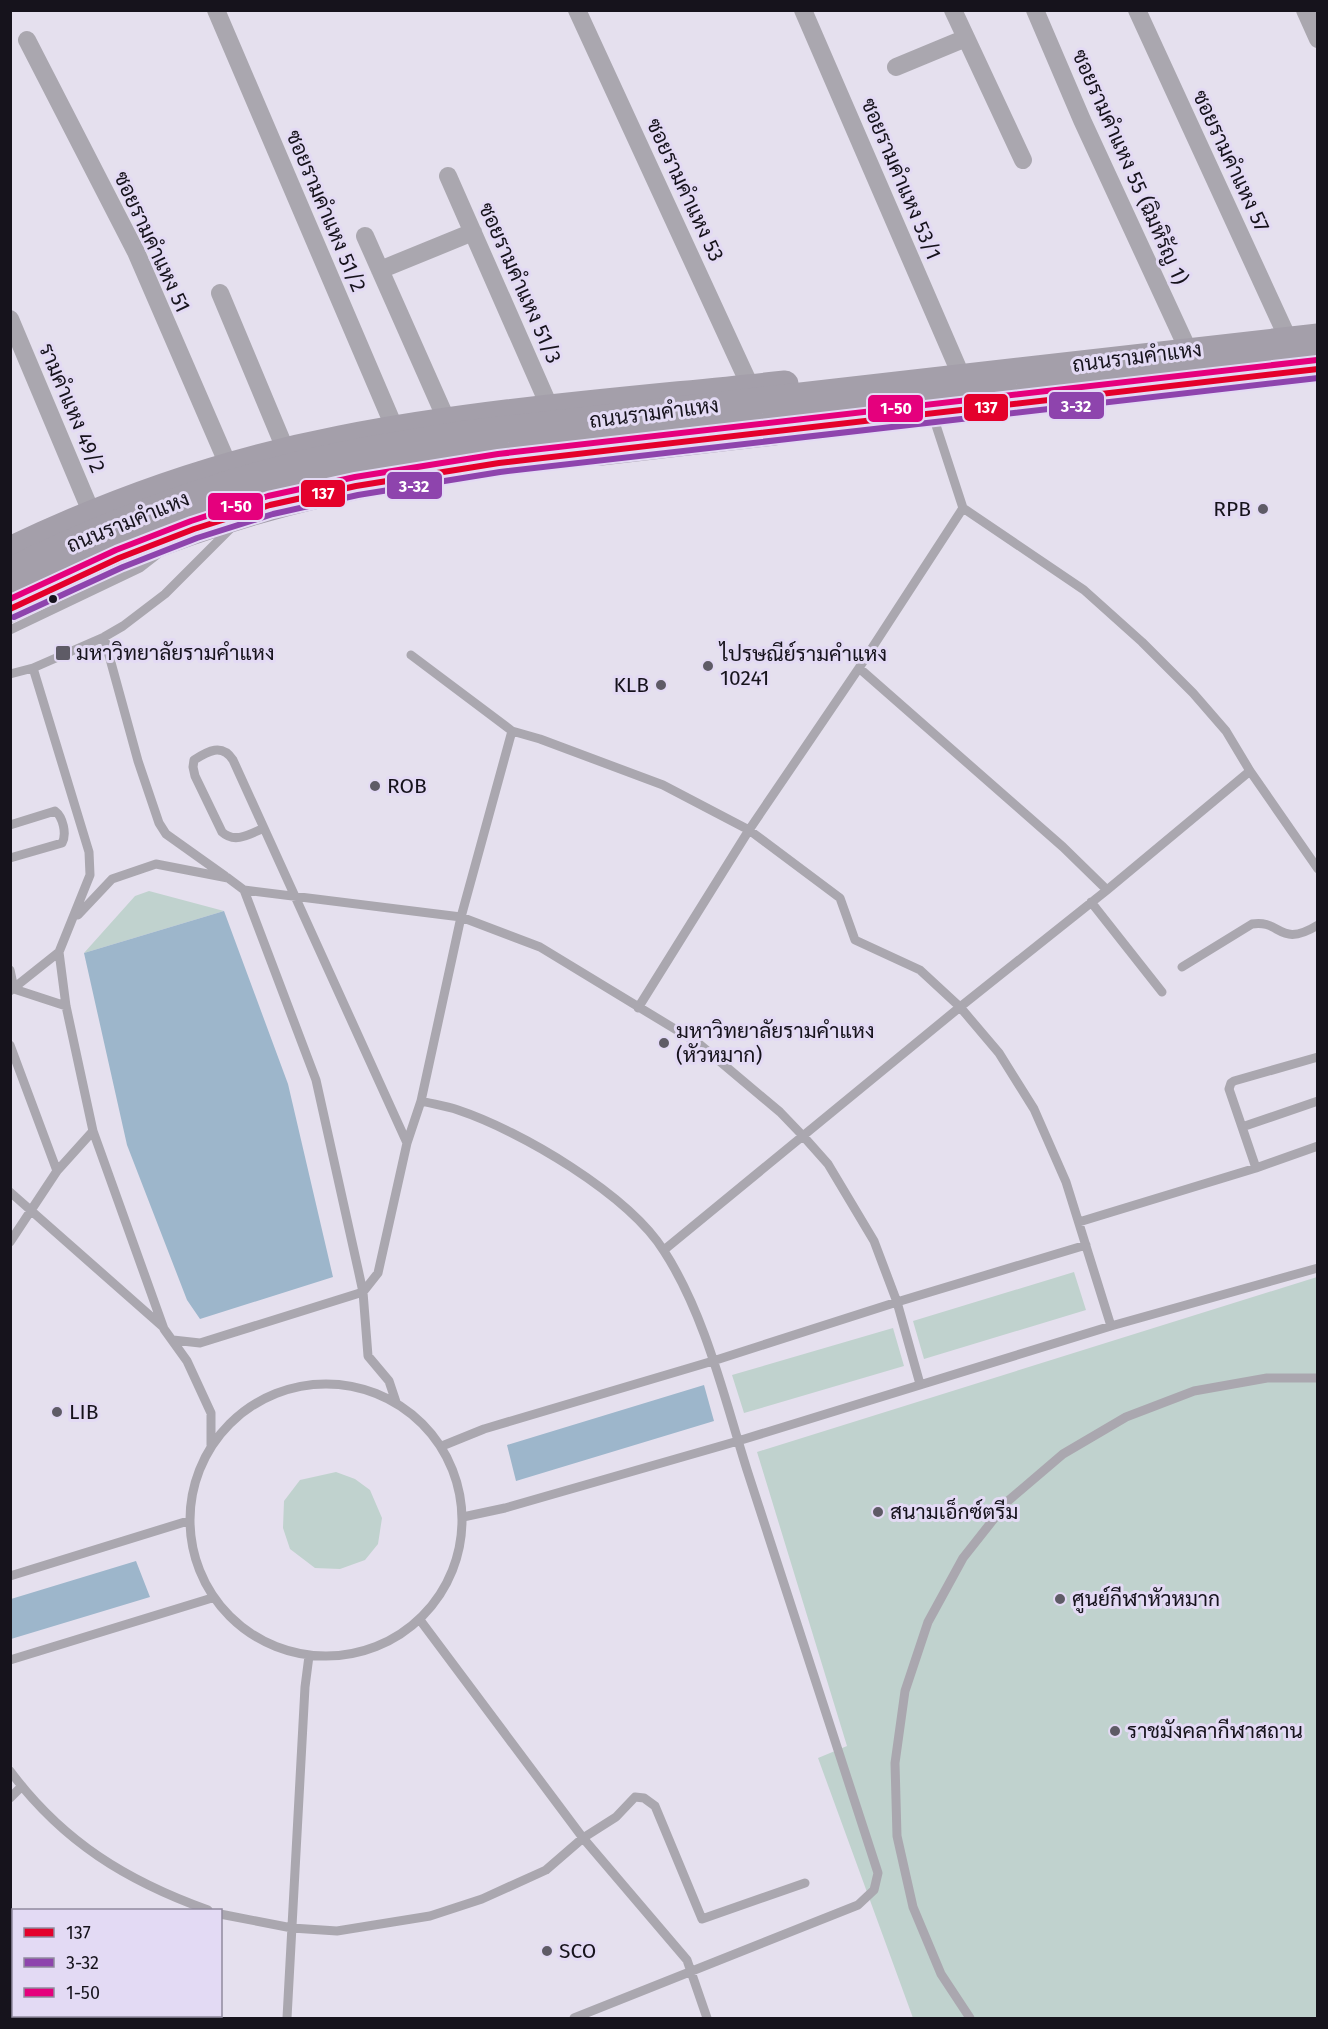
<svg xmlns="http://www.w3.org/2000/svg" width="1328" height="2029" viewBox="0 0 1328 2029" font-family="'Fira Sans',Sarabun,sans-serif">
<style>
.green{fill:#c0d2ce}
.water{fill:#9db6cb}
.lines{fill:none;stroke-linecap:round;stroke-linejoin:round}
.lane{stroke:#aaa7af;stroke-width:9}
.street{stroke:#aaa7af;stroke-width:18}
.primary{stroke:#a49faa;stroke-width:27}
.primary-bridge{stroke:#a49faa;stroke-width:27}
.bus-1-casing{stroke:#e3daf4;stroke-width:10}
.bus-2-casing{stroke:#e3daf4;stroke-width:10}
.bus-3-casing{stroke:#e3daf4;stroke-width:10}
.bus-1{stroke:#e4002b;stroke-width:6}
.bus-2{stroke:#8e44ad;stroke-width:6}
.bus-3{stroke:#e5007d;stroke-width:6}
.poi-dot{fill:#5e5b66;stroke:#e3daf4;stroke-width:2}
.bus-dot{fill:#16131c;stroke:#e3daf4;stroke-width:2}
.labels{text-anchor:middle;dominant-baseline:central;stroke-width:6;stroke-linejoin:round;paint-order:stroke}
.street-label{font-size:21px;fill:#16131c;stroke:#e3daf4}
.poi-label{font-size:21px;fill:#16131c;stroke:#e3daf4;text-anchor:start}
.line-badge{stroke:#e3daf4;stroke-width:2}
.badge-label{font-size:16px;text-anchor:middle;font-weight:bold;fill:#fff}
</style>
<rect width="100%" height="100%" fill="#e5e0ee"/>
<path class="green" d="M149,891L224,911L84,953L135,896Z
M1074,1272L1086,1310L924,1359L913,1321Z
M1317,1277V2018H913L818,1758L847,1746L757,1452Z
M893,1328L904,1366L744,1413L732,1375Z
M336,1472L355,1479L370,1490L382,1518L378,1544L365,1560L340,1569L315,1568L290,1549L283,1528L284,1501L300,1480Z"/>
<path class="water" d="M224,911L288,1084L333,1277L200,1319L187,1300L127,1145L84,953Z
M704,1385L714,1421L516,1481L507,1445Z
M136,1561L150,1597L11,1639V1599Z"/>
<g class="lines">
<path class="lane" d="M932,413L963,508
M10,630L140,568L158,554
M104,637L138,761L159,823L166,834L225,876
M411,655L512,731
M33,668L89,852L90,875L59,952L66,1006L93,1131L164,1329L187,1361L211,1413V1445
M859,668L1063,847L1107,890
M10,674L33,668L104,637L123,626L165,594L231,528
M10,825L55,811C63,817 67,834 62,843L10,858
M264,828C250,834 235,844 222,832L195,776L193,767L194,760C208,751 222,743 233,760L407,1143
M244,890L461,917L540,947L698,1043L780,1112L804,1137L828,1164L874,1241L897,1302L920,1384
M1091,902L1162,992
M78,915L112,879L156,864L228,878L244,890L316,1080L358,1269L363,1292L368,1356L389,1381L396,1402
M1182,967L1252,924C1281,919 1279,949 1318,925
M10,970L14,989
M14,989L66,1006
M10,991L59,952
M638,1008L749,830L859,668L963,508L1084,590L1142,642L1193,693L1226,731L1250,771L1318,869
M10,1045L57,1171
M1318,1057L1234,1081L1231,1083L1229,1089L1242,1127L1318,1101
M421,1101C433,1104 446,1106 458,1110C521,1131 628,1194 664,1251C706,1316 725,1401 748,1473C791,1606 835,1740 878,1873L874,1890L858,1905L574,2018
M1242,1127L1256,1168
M10,1192L163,1327
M1079,1222L1256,1168L1318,1146
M10,1242L57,1171L93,1131
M664,1250L960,1007L1107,890L1250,771
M173,1340L200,1343L363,1292L378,1273L407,1143L421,1101L461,917L512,731L540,739L663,785L749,830L840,898L855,940L920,970L960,1007L999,1053L1034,1109L1066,1182L1111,1326
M190 1520a136 136 0 1 1 272 0a136 136 0 1 1-272 0Z
M442,1446L484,1429L713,1361L897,1302L1086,1245
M463,1517L505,1508L738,1441L1111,1326L1318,1268
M10,1576L188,1521
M420,1620L583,1838L687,1960L707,2018
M10,1660L212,1598
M10,1771C63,1842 127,1881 208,1910
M10,1798L22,1786
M220,1914L292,1928L337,1931L430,1916L482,1899L546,1870L583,1838L616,1817L635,1797L644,1798L655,1806L702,1919L805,1883
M163,2018L164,2016
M287,2018L305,1687L309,1656
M970,2018L941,1974L913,1907L897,1836L895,1763L905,1691L928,1622L963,1558L1008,1501L1063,1454L1126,1417L1194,1391L1267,1378H1318"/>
<path class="street" d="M216,10L395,429
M577,10L751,388
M803,10L957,366
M953,10L1023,160
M1035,10L1082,120L1184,341
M1137,10L1284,330
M1305,10L1318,39
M27,40L136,252L229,467
M896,67L966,38
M448,176L550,408
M365,236L447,421
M380,270L473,232
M220,293L286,451
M10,319L92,514"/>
<path class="primary" d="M601,452L774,432
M10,550C114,500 227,461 340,439C487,410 636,400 785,384
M10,609C140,543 276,497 420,475"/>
<path class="primary-bridge" d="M10,571C97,528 189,493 282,469C342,453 404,444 465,434L1318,337
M10,594L118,543L199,514L287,487L369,470L476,454L719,425L1318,358"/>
<defs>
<path id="bus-1" d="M10,609L119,558L194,529L270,505L356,486L499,463L1318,369"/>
<path id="bus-2" d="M14,617L123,567L197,538L273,514L358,495L500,472L1318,378"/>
<path id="bus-3" d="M10,599L116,550L191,521L268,496L355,477L498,454L1317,360"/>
</defs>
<use href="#bus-1" class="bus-1-casing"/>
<use href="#bus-2" class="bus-2-casing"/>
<use href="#bus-3" class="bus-3-casing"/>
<use href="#bus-1" class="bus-1"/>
<use href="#bus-2" class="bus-2"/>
<use href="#bus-3" class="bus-3"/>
</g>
<g class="poi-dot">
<circle cx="1263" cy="509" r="6"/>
<rect x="55" y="645" width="16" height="16" rx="3"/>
<circle cx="708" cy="666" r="6"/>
<circle cx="661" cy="685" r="6"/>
<circle cx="375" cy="786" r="6"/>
<circle cx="664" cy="1043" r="6"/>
<circle cx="57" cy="1412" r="6"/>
<circle cx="878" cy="1512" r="6"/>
<circle cx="1060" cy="1599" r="6"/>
<circle cx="1115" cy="1731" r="6"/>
<circle cx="547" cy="1951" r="6"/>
</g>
<circle class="bus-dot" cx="53" cy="599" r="5"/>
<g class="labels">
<g class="street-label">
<text transform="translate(1231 161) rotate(65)">ซอยรามคำแหง 57</text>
<text transform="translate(1130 167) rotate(66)">ซอยรามคำแหง 55 (ฉิมหิรัญ 1)</text>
<text transform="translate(901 179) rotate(67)">ซอยรามคำแหง 53/1</text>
<text transform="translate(685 190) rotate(65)">ซอยรามคำแหง 53</text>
<text transform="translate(326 211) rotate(67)">ซอยรามคำแหง 51/2</text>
<text transform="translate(152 242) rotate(65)">ซอยรามคำแหง 51</text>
<text transform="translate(520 283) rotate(66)">ซอยรามคำแหง 51/3</text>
<text transform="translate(1137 357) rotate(-7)">ถนนรามคำแหง</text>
<text transform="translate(72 408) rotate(67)">รามคำแหง 49/2</text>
<text transform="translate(654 413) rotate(-7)">ถนนรามคำแหง</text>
<text transform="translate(128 522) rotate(-22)">ถนนรามคำแหง</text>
</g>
<g class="poi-label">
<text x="1251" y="509" text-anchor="end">RPB</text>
<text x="76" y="653">มหาวิทยาลัยรามคำแหง</text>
<text x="720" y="654">ไปรษณีย์รามคำแหง<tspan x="720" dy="24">10241</tspan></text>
<text x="649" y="685" text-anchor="end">KLB</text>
<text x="387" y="786">ROB</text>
<text x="676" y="1031">มหาวิทยาลัยรามคำแหง<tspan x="676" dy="24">(หัวหมาก)</tspan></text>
<text x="69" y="1412">LIB</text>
<text x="890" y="1512">สนามเอ็กซ์ตรีม</text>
<text x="1072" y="1599">ศูนย์กีฬาหัวหมาก</text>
<text x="1127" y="1731">ราชมังคลากีฬาสถาน</text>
<text x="559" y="1951">SCO</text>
</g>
</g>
<g class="line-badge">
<rect x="1048" y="391" width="57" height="29" rx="6" fill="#8e44ad"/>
<rect x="963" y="393" width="46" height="29" rx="6" fill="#e4002b"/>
<rect x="867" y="394" width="57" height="29" rx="6" fill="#e5007d"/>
<rect x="386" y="471" width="57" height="29" rx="6" fill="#8e44ad"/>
<rect x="300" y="479" width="46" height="29" rx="6" fill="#e4002b"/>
<rect x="207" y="492" width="57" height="29" rx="6" fill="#e5007d"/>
</g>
<g class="badge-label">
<text x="1076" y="412">3-32</text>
<text x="986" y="413">137</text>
<text x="896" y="414">1-50</text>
<text x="414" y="492">3-32</text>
<text x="323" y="499">137</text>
<text x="236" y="512">1-50</text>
</g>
<rect width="1328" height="2029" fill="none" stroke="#16131c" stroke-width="24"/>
<rect x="12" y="1909" width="210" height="108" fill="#e3daf4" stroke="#918a9e" stroke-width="1.5"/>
<rect x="24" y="1928" width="30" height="9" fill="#e4002b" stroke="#918a9e" stroke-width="1.5"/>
<text x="66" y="1939" font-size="18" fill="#16131c">137</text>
<rect x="24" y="1958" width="30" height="9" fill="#8e44ad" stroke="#918a9e" stroke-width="1.5"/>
<text x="66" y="1969" font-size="18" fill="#16131c">3-32</text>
<rect x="24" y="1988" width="30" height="9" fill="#e5007d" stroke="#918a9e" stroke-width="1.5"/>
<text x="66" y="1999" font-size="18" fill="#16131c">1-50</text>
</svg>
